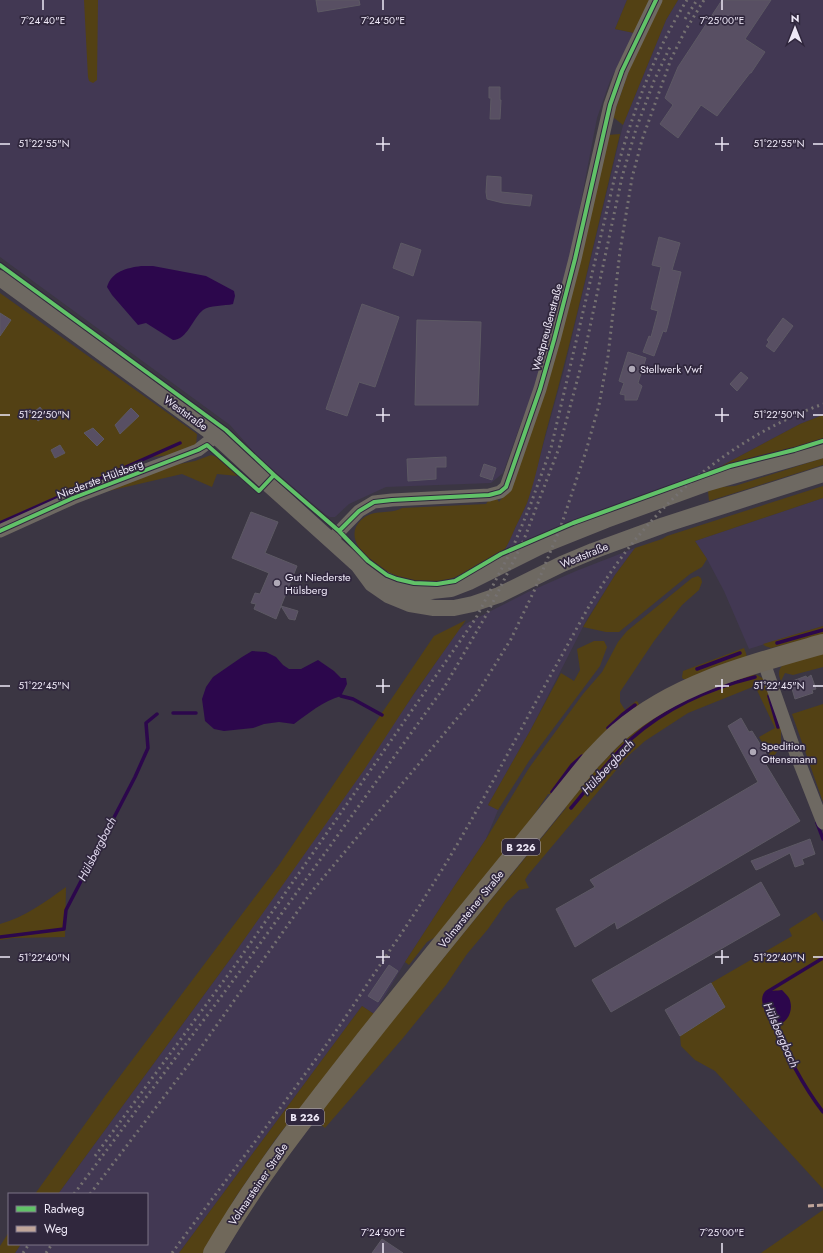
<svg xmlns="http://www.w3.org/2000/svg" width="823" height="1253" viewBox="0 0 823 1253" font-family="Jost,sans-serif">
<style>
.built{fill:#423853}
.green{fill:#534114}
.water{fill:#2c074c}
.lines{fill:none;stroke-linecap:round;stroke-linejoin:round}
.stream{stroke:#2c074c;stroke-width:3.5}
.building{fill:#584f63;stroke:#5d5964}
.minor{stroke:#6e6962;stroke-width:13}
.tertiary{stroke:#6e6962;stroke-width:16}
.primary{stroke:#70685a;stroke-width:20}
.rail{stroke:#757171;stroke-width:3;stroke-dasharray:2 4;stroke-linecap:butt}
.quiet{stroke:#c0a59a;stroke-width:3;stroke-dasharray:6 3;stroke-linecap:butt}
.cycleway-casing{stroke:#30273d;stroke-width:6}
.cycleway{stroke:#61c268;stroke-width:4}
.ticks{fill:none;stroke:#ede7f6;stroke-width:1.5}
.poi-dot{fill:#afa9b7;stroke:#30273d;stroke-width:1.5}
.labels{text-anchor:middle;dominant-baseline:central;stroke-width:3.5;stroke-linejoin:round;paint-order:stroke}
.shield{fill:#30273d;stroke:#b4adbe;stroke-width:1}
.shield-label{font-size:10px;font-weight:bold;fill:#ede7f6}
.street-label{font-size:11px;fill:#ede7f6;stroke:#30273d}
.poi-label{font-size:11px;fill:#ede7f6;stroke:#30273d;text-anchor:start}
.water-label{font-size:12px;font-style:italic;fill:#e2daef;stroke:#30273d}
.ticks-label{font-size:10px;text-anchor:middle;fill:#ede7f6;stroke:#30273d;stroke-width:3.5;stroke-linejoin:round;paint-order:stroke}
</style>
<rect width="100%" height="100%" fill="#3b3643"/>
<path class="built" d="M0,0H627L615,29L634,33L610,81L597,118L570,259L544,368L522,420L503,473L491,483L386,487L349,504L335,517H330L326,515L259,458L230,425L0,257Z
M678,0H823V415L800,424L712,471L666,486L595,512L541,534L504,551L527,503L564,370L623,125L666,20Z
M823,498V626L749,649L724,591L707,559L695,541Z
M635,548L615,575L587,619L530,731L488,805L498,810L486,839L453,888L405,962L374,1014L362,1006L179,1253H15L21,1244H147V1194H58L231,958L459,629L467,623L528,592L576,571Z"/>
<path class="green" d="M84,0H98L97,80L93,83L89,81L88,77Z
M627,0H651L634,33L615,29Z
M662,0H678L666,20L623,125L613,117L630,67Z
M620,134C596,233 574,333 546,432C540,455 535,481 527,503C523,512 519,520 515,528C512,535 509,543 505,549C502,554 487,559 482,562C463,573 452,582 429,582C418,582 406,580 396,576C378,568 339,542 361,520C374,508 390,515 402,508L486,504L488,501L497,499L499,502L507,491L608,135Z
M0,293L197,434L196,446L170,455L153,457L155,452L152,457L0,523Z
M823,415V439L792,448L757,456L712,471L800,424Z
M211,455L217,457L238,476L217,474L212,487L182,474L91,495L169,466L195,461Z
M823,458V465L709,501L708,491L721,487L735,486Z
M823,486V498L695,541L707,559L702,567L690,574L619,632H606L583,627L615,575L635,548L662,539L667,536Z
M698,576L701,578L702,582L699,590L682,605L654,641L620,692V702L625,710L636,701L638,702L639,705L553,794H548L528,824L437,936L427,942L409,965L405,962L453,888L486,839L529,768L583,694L602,672L618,642L627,631L692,578Z
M466,620L415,692L364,770L231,958L58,1194H35L105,1096L279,865L434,636Z
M823,626V635L771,648L765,646L763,644Z
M594,641H604L607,647L600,666L529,761L498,810L488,805L530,731L561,673L574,681L580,670L577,649Z
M744,648L746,653L747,658L688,679H683L682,677L683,671Z
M823,653V667L793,675L785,673L781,681C778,675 778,668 784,664C789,660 815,655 823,653Z
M750,674L757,675L766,680L781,727V742L779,749L772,759L759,737L775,728L755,686L688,713L645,741L628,756L528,875L525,880L529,888L519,890L506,903L488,929L467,954L446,985L403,1038L325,1128L314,1119L386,1028L566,808L565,805L591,774L632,732L670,706Z
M823,704V802L792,714Z
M66,887L65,937L13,938L0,940V924C25,917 45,902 66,887Z
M816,912L823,922V1189L715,1071L695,1060L681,1046L680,1036L725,1007L711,983L792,936L789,929Z
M362,1006L374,1014L275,1140L235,1198L205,1253H179Z
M823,1210V1253H761Z
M9,1232V1244H21L15,1253H0V1246Z"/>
<path class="water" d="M141,266H153L206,276L234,291L235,296L233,304C225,306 209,305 203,310C193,318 187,340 173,340L146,323L138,325L112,295L107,287C112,271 127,268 141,266Z
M252,651L266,652L276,657L283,665L289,669H301L318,660L334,671L341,678H346L347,684L341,696C323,701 309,713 294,724L279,722L264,724L253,728L224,731L214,729L205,721L202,699L206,687L213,677L242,657Z
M782,990C784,992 787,995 789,998C794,1008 789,1022 778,1025C772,1021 757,1000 766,993C770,990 777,991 782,990Z"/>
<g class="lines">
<path class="stream" d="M0,523L180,443
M777,643L823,630
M697,669L740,653
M341,696L353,699L382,715
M769,696L778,727
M173,713H196
M608,728L622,715L635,705
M552,792L572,765L582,756
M571,808C590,786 609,759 631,739C666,708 710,688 755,677
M817,823L823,839
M0,937L64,929L66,910L135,777L148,748L146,723L157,714
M823,958L767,992C762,997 764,1002 766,1010C783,1045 799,1081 823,1112"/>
</g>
<path class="building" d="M316,0H359L360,5L318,12Z
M722,0H771L745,39L765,52L751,73H750L717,116L701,105L678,138L660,124L673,105L665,98L678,67Z
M489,87H500V100H501L500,119H490L491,98H489Z
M487,176L501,177V192L532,195L530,206L503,203L487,199L486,192Z
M659,237L680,243L672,270L681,272L668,325L666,332L663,331L654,356L643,352L649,336L651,337L658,311L651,309L661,267L652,265Z
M401,243L421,250L413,276L393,268Z
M362,304L399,317L375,387L359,382L347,416L326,409Z
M0,313L11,320L0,336Z
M783,318L793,326L774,352L766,346L769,342L767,340Z
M417,320L481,322L478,405H415Z
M628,352L646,358L638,383L642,386L637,400H625V395L620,394L624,383L619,381Z
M741,372L748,378L737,391L730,384Z
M40,407L46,415L38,421L34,415V412Z
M131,408L139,416L120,434L115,425Z
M93,428L104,439L97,446L84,433Z
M60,445L65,453L55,458L51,450Z
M446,457V467H436V479L408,481L407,459Z
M484,464L496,468L492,480L480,476Z
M251,512L278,522L265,553L297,566L281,606L298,611L295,620L289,619L281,606L276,619L254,609L256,604L251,603L255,593L260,594L269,573L232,558Z
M811,675L816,689L812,690L813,693L795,699L790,682L806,676L807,678Z
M741,718L749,732L752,731L770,760L765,763L800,821L617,929L615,922L575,947L556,909L595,887L590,880L758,782L728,726Z
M810,839L815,854L802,859L804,864L795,867L790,853L761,868L756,870L751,861Z
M761,882L780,915L611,1012L592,980Z
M389,965L398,971L378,1002L368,996Z
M711,983L725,1007L680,1036L665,1010Z
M382,1239L403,1253H372Z"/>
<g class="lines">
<path class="minor" d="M0,531L73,498L198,450L216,436
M330,541L359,511L374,502L392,500L489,495L500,492L506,487L540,389L554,340L575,259L610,105L622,71L656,0
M763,660L796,754L823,823"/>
<path class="tertiary" d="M0,278L216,436L267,483L358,565L372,584L388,595L410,604L434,608H454L473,604L499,595L562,564L593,551L664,525L823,474
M368,571L392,583L412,590L422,592L451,589L469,582L541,546L606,520L708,483L823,450"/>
<path class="primary" d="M213,1253C258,1175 314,1105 369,1035C442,943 517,852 591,760C600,751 609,740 619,732C676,683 752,664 823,644"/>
<path class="rail" d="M685,19L697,0
M95,1156L236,964L476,618L513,547L530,506L551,448L615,176C632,115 653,54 687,0
M74,1194L241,970L445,686L488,612L523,542L559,448L584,355L622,177L636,129L654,81L670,47
M90,1194L192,1060L312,891L475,697L511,639L535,589L561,526L586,451L599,405L608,356L620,251L632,178L642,140L671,59L685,31L704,0
M23,1253L29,1244
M46,1253L52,1244
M172,1253C225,1181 280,1110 331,1038C346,1017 360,995 374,974C392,947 411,920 428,892C475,819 514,740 557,664C570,641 583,616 597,593C652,506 726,440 823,404"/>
<path class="quiet" d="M808,1206L823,1205"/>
<defs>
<path id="cycleway" d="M0,265L226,430L274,475L339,531L368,561L387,575L397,579L414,583L437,584L455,581L501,554L573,523L730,466L794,450L823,441
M0,531L73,498L198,450L207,445L259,491L274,475
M339,531L359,511L374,502L392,500L489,495L500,492L506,487L540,389L554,340L575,259L610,105L622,71L656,0"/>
</defs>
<use href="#cycleway" class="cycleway-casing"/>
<use href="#cycleway" class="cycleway"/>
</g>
<path class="ticks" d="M43,0V10M383,0V10M722,0V10M383,137V151M722,137V151M0,144H10M376,144H390M715,144H729M813,144H823M383,408V422M722,408V422M0,415H10M376,415H390M715,415H729M813,415H823M383,679V693M722,679V693M0,686H10M376,686H390M715,686H729M813,686H823M383,950V964M722,950V964M0,957H10M376,957H390M715,957H729M813,957H823M383,1243V1253M722,1243V1253"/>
<g class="poi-dot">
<circle cx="632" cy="369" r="4"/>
<circle cx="277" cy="583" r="4"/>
<circle cx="753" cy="752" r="4"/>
</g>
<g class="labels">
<g class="shield">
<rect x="502" y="839" width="38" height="16" rx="3"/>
<rect x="286" y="1109" width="38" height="16" rx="3"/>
</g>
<g class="shield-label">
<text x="521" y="847">B 226</text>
<text x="305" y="1117">B 226</text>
</g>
<g class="street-label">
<text transform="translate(547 327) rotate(-75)">Westpreußenstraße</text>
<text transform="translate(186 413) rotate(36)">Weststraße</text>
<text transform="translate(100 479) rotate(-21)">Niederste Hülsberg</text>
<text transform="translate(584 555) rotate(-22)">Weststraße</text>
<text transform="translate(471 909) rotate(-51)">Volmarsteiner Straße</text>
<text transform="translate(258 1184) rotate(-56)">Volmarsteiner Straße</text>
</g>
<g class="poi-label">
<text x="640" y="369">Stellwerk Vwf</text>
<text x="285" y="577">Gut Niederste<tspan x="285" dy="13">Hülsberg</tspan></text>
<text x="761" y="746">Spedition<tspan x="761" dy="13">Ottensmann</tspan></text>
</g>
<g class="water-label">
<text transform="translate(608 767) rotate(-47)">Hülsbergbach</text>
<text transform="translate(97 849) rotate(-63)">Hülsbergbach</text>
<text transform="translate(781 1035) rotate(66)">Hülsbergbach</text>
</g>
</g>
<g class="ticks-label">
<text x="43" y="24">7°24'40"E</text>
<text x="383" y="24">7°24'50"E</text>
<text x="722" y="24">7°25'00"E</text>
<text x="44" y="147">51°22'55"N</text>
<text x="779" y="147">51°22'55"N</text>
<text x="44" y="418">51°22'50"N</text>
<text x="779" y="418">51°22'50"N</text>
<text x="44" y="689">51°22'45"N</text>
<text x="779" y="689">51°22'45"N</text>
<text x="44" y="961">51°22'40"N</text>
<text x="779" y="961">51°22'40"N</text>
<text x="383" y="1236">7°24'50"E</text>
<text x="722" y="1236">7°25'00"E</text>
</g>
<rect x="8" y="1193" width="140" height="52" fill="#30273d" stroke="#7c7487"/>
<rect x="16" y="1206" width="20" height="6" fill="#61c268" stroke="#7c7487"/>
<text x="44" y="1213" font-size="12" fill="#ede7f6">Radweg</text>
<rect x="16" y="1226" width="20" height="6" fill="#c0a59a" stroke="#7c7487"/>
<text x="44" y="1233" font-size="12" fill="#ede7f6">Weg</text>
<g transform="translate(795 28)" stroke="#30273d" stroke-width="3" paint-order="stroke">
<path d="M0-3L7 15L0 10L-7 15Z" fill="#ede7f6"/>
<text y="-6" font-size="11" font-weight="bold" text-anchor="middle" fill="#ede7f6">N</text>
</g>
</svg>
